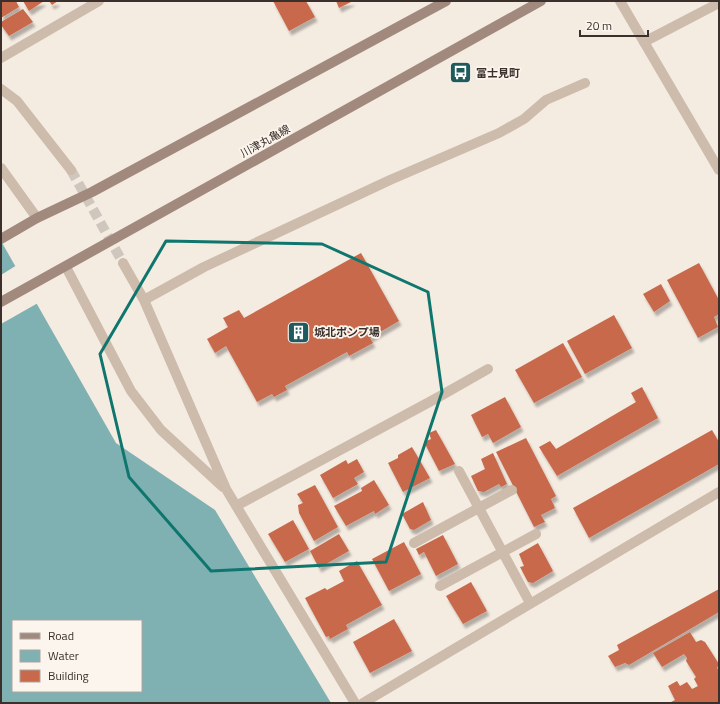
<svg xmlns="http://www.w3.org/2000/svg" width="720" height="704" viewBox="0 0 720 704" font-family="'Titillium Web','Noto Sans JP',sans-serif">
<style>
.water{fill:#7fb0b2;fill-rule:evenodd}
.pier{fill:#f4ebe1}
.building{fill:#c8694b;filter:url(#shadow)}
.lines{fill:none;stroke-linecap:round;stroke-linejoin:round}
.minor-tunnel{stroke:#cfc6bd;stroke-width:10;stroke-dasharray:10 5;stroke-linecap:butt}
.service{stroke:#cdbbac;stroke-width:10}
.minor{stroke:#cdbbac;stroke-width:10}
.tertiary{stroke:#cdbbac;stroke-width:10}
.secondary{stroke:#a18a7d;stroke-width:10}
.marked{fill:none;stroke:#0f766e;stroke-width:3;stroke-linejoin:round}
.labels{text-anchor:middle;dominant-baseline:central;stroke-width:3.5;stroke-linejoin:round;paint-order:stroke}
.poi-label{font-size:11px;font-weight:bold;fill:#3b302b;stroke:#fbf5ee;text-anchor:start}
.street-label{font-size:11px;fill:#3b302b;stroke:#fbf5ee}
</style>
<defs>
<filter id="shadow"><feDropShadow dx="2.5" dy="4.5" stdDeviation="1" flood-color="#0004"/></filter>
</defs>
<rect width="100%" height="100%" fill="#f4ebe1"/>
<path class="water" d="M1,241L116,443L215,510L331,703H1ZM13,621H141V691H13Z"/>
<path class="pier" d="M17,265L38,303L1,324V275Z"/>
<path class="building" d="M1,1H16L19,7L1,18Z
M23,1H44L29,11Z
M49,1H58L52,5Z
M273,1H306L315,17L289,31Z
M336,1H353L339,8Z
M23,9L33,22L9,36L1,25V22Z
M361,253L399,321L370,338L373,343L349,356L347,352L285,386L287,390L274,397L272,394L257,402L226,346L215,353L207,339L228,327L223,318L239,310L244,318Z
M699,263L719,300V314L714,317L718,327L698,338L667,280Z
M661,284L670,301L654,312L643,294Z
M614,315L632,348L585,374L567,341Z
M563,343L582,377L534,403L515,370Z
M642,387L658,418L557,476L539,447L550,441L556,449L636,402L631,393Z
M505,397L521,427L493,443L488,434L482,437L471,415Z
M436,430L455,464L439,471L424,442L431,439L429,433Z
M712,430L719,442V464L589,538L573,508Z
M526,438L556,496L551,499L555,508L541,515L545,522L534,527L496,452Z
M412,447L430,478L403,492L388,463L398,458V455Z
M493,453L507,484L501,487L499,484L484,492L478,491L471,476L485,469L481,459Z
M357,459L364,472L354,478L358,484L333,498L320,475L346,460L348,464Z
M374,480L389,505L375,514L374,511L346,526L334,506L362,491L361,488Z
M315,485L338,527L314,541L299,513L298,505L303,503L297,494Z
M423,502L431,520L414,530L410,529L402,514Z
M293,520L309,549L285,562L268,534Z
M339,534L349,551L319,568L310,551Z
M443,535L458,564L436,576L424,552L419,555L416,549Z
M404,542L421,574L389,591L372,559Z
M538,543L553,571L533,583L528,582L520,567L524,566L519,554Z
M357,561L382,605L346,625L348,629L330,639L329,636L326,637L305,598L325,588L327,590L344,581L339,571Z
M471,582L487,611L463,624L446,596Z
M719,589V612L629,665L625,663L615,667L608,656L619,650L617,645Z
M394,619L412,651L370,673L353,642Z
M690,632L696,642L701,640L705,642L719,664L717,668L719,671V703H669L675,700L668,686L677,681L680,686L687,682L692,689L698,686L694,679L696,677L686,661L687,658L684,654L662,667L653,653Z"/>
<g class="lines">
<path class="minor-tunnel" d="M71,170L123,263"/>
<path class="service" d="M1,168L37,218"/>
<path class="minor" d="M644,42L719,3
M1,58L99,1
M1,89L17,101L71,170
M123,263L144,300L226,489L355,703
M66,267L131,391L161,430L223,487
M144,300L204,267L390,180L499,133L524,119L546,100L585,83
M459,471L530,603
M236,506L435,399L488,369
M414,543L512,490
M440,586L536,534
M363,703L719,492"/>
<path class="tertiary" d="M620,1L719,170"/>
<path class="secondary" d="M1,239L37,218L92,192L446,1
M1,302L541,1"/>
</g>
<path class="marked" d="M166,241L322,244L428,292L442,392L386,562L211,571L129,477L100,354Z"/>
<defs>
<symbol id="bus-square" viewBox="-11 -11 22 22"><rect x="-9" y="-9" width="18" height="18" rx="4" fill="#1f5a5e" stroke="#fbf5ee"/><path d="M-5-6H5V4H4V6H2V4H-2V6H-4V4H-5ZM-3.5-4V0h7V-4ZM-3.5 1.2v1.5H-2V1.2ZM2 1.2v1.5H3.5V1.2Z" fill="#fff"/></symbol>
<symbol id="building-square" viewBox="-11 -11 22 22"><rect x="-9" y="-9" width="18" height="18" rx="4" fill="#1f5a5e" stroke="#fbf5ee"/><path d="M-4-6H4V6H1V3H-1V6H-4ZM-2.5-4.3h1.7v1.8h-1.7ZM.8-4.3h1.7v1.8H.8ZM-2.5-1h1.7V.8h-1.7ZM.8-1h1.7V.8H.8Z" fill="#fff"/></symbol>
</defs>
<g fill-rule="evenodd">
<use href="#bus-square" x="448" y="60" width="25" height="25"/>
<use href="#building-square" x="286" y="320" width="25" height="25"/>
</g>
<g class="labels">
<g class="poi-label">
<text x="476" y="73">富士見町</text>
<text x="314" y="332">城北ポンプ場</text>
</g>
<g class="street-label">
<text transform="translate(265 141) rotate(-29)">川津丸亀線</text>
</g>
</g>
<rect width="720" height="704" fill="none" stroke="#3b302b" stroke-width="4"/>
<rect x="12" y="620" width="130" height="72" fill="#fbf5ee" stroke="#aea6a0"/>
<rect x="20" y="633" width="20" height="6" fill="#a18a7d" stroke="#aea6a0"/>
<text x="48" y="640" font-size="12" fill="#3b302b">Road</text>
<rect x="20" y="650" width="20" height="12" fill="#7fb0b2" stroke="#aea6a0"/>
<text x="48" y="660" font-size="12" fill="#3b302b">Water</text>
<rect x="20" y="670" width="20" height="12" fill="#c8694b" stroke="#aea6a0"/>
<text x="48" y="680" font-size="12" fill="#3b302b">Building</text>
<path d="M580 30v6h68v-6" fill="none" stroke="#3b302b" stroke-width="2"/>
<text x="586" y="30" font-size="12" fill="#3b302b" stroke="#fbf5ee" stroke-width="3" paint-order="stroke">20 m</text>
</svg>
